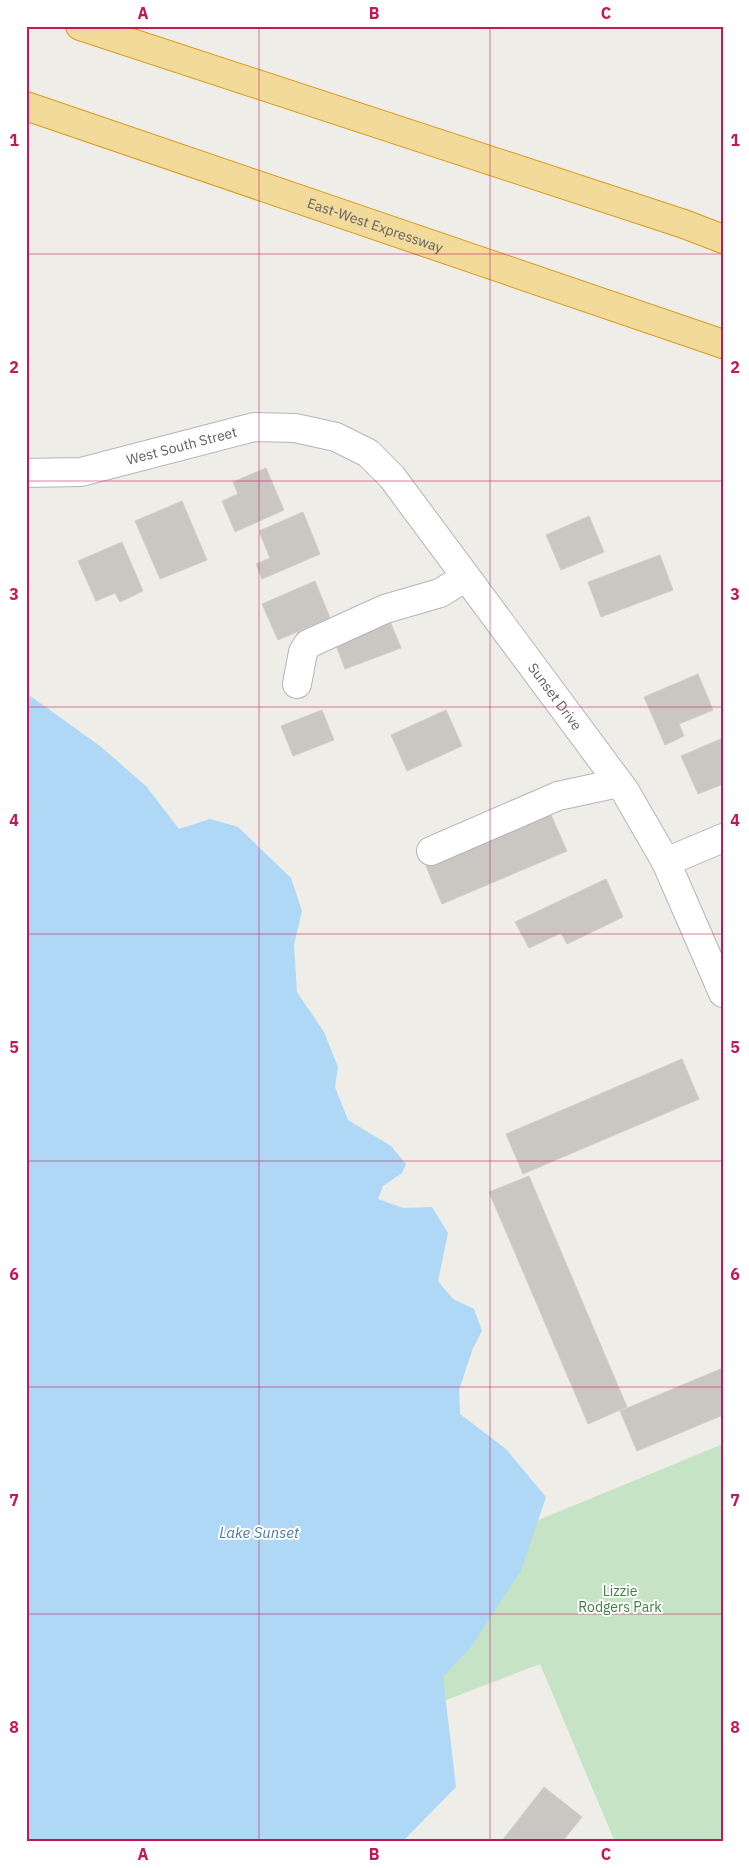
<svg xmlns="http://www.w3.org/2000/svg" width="749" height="1868" viewBox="0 0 749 1868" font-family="'IBM Plex Sans',sans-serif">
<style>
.green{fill:#c6e3c6}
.water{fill:#afd8f6}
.building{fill:#cac7c3;stroke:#d3cec5}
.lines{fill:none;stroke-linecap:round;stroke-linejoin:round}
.minor-casing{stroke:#b3b6b9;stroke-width:30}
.highway-casing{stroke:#db9b1a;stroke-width:30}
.minor{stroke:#fff;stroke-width:28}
.highway{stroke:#f1da9a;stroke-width:28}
.grid{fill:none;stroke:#c2185b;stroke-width:1;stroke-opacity:0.55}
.labels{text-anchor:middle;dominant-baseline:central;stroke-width:4;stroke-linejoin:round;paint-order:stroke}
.street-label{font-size:14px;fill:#5e6165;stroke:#fff}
.park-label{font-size:14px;fill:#408241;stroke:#fff}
.water-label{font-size:15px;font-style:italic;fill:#4d7aa6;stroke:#fff}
.neatline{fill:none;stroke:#c2185b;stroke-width:2}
.grid-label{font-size:16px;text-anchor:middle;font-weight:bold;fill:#c2185b}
</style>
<rect width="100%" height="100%" fill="#eeede7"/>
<path class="green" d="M723,1444V1842H615L540,1664L350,1737L410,1573Z"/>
<path class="water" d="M26,693L100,746L146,786L179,829L210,819L238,827L291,878L302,911L294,945L297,992L324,1032L338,1067L335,1087L348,1120L391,1146L406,1164L402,1173L383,1186L378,1199L403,1208L432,1207L448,1233L438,1281L453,1299L474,1309L482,1331L473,1348L459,1390L460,1414L506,1449L546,1497L521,1571L471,1647L443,1677L456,1787L402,1842H26Z"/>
<path class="building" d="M266,468L284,510L235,532L222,501L238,494L233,482Z
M182,501L207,560L160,579L135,521Z
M303,512L320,554L262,579L256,564L270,558L259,531Z
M589,516L604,552L561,570L546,535Z
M122,542L143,591L120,602L115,593L96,601L78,561Z
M660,555L673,590L601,617L588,582Z
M315,581L330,618L278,640L262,604Z
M387,614L401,648L345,669L332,635Z
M698,674L713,710L679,724L684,736L665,745L644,697Z
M322,710L334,740L293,756L281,726Z
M446,710L462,746L407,771L391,735Z
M723,738V784L698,794L681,756Z
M550,813L567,851L442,904L426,866Z
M606,879L623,917L567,944L561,933L529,948L515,922Z
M682,1059L699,1099L523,1174L506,1134Z
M529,1176L627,1407L588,1424L489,1192Z
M723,1368V1415L637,1451L620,1411Z
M544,1787L582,1817L562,1842H501Z"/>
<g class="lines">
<defs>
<g id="minor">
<path id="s1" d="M26,473L81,472L254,427L295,428L336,437L368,453L392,477L625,791L666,862L723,993"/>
<path d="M297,684L303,652L308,644L385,609L440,593L466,577"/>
<path d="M431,851L558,796L618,783"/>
<path d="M666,862L723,838"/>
</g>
<g id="highway">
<path d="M80,26L684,224L723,239"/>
<path id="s2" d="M26,106L723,344"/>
</g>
</defs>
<use href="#minor" class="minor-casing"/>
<use href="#highway" class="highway-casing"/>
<use href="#minor" class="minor"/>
<use href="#highway" class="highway"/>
</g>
<path class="grid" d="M259,26V1842M490,26V1842M26,254H723M26,481H723M26,707H723M26,934H723M26,1161H723M26,1387H723M26,1614H723"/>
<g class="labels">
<g class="street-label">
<text stroke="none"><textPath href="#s2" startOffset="369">East-West Expressway</textPath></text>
<text stroke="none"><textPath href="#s1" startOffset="159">West South Street</textPath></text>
<text stroke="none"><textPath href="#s1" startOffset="660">Sunset Drive</textPath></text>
</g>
<g class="park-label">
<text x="620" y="1591">Lizzie<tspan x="620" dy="16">Rodgers Park</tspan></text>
</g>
<g class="water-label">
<text x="259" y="1532">Lake Sunset</text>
</g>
</g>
<rect width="749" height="1868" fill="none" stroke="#ffffff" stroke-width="55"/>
<rect x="28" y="28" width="694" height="1812" class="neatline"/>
<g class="grid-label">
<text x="143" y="19">A</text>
<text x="374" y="19">B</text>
<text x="606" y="19">C</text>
<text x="14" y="146">1</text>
<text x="735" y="146">1</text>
<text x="14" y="373">2</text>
<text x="735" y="373">2</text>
<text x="14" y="600">3</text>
<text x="735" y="600">3</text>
<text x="14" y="826">4</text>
<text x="735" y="826">4</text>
<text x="14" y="1053">5</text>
<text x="735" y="1053">5</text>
<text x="14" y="1280">6</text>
<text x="735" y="1280">6</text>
<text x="14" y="1506">7</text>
<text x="735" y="1506">7</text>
<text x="14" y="1733">8</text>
<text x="735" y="1733">8</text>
<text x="143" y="1860">A</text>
<text x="374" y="1860">B</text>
<text x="606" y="1860">C</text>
</g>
</svg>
